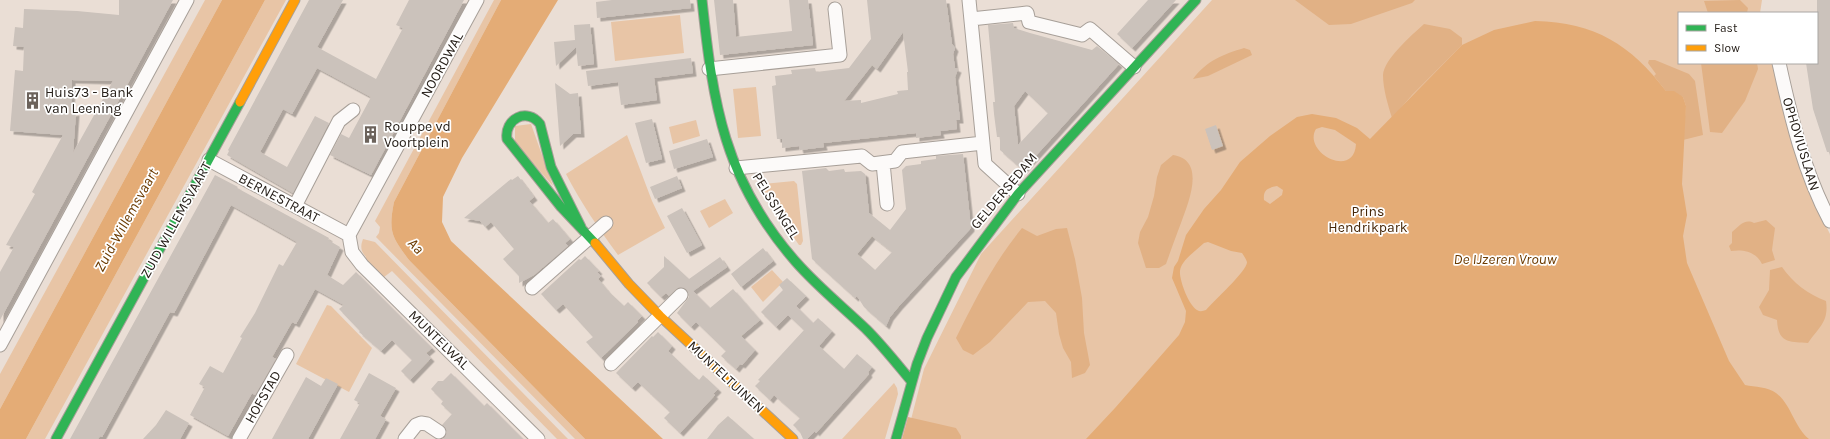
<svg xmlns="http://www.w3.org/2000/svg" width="1830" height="439" viewBox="0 0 1830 439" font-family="Karla,sans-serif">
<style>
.green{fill:#e8c5a6}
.forest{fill:#e1b185}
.water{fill:#e4ac76;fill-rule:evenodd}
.building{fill:#cbc2bb;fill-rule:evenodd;filter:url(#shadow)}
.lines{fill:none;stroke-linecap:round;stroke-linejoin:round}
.street-casing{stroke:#a79f98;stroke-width:15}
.fast-casing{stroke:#a79f98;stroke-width:11}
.slow-casing{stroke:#a79f98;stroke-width:11}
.street{stroke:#fcfaf9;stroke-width:13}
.fast{stroke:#30b455;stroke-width:9}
.slow{stroke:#ff9f0a;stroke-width:9}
.labels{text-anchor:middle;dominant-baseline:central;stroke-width:3.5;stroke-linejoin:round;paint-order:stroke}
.street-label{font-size:14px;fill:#27201a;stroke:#fff}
.poi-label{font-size:14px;fill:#27201a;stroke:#fff;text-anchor:start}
.park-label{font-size:14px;fill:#452607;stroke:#fff}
.water-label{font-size:15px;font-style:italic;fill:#6c3b00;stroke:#fff}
</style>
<defs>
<filter id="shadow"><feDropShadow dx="3.5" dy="3.5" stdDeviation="0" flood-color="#0004"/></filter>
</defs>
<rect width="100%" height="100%" fill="#eaded5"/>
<path class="green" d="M205,0H222L0,409V374Z
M265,0H286L45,439H26Z
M494,0H501L394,202C388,232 392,237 409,260L585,439H575L376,237L379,233L380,227L375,221Z
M1212,0H1762L1760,13H1679V63H1774L1813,200L1830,234V439H906L924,369L981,254Z
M680,15L684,53L615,61L611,22Z
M756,87L761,136L738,138L733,89Z
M696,120L700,136L673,144L669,127Z
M531,124L553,186L515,143V126Z
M627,135L652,201L665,228L618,255C599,229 581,203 566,174Z
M794,181L797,184L803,241L801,245H799L761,190V186L763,184Z
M725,199L733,213L709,228L700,211Z
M363,239L375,242L568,439H557L392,271L384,277L365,259L366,257C361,251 360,247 363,239Z
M772,270L783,282L763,302L751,287Z
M327,305L331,306L372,348L349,392L296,364Z
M894,383L897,388L898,394L885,439H842Z"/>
<path class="forest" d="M1295,0H1415L1412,3L1351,24L1329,25Z
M1740,0L1748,8L1747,13H1708L1704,1Z
M1424,24L1450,29L1462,38V45L1412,95L1392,118C1388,105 1383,89 1383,75C1384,59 1412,35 1424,24Z
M1244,48L1250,50L1252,55L1208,76L1193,79C1206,61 1224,54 1244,48Z
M1649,60H1655L1689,74L1695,81L1703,135L1683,140L1686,106L1683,97L1666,91L1654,76L1656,74L1648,63Z
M1701,63H1757L1758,69L1745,101L1722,133L1710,132Z
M1173,155C1207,160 1188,203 1181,223C1176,236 1171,250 1166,264L1159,268H1146L1138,243L1140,232L1148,217L1154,196L1157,177L1161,165Z
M1766,220L1775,228L1772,250L1775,260L1762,264C1756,252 1744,249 1731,251L1729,246L1732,243V232C1739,226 1745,218 1754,223Z
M1022,228L1037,236L1056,229L1067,228L1075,259L1082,298L1084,333L1090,365L1085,373L1072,378L1071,362L1063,348L1059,334L1056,313L1045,301L1028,302L990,342L973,355L963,350L956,338C975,300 994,262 1022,228Z
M1782,267C1793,283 1808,294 1826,301C1829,322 1819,327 1808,343C1789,342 1778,343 1777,320L1763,315L1759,307L1769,290L1770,270Z
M908,417L956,428L961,436V439H902Z"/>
<path class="water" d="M222,0H265L26,439H0V409Z
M501,0H558L462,158L443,197L442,222L451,241L663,439H585L409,260C392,237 388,232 394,202Z
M1535,21C1595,22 1631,45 1666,91H1674L1683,97L1686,106L1682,184L1687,215L1683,236L1687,263L1729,361L1745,385C1755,387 1768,387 1776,393C1791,404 1794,427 1809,439H1086L1115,408L1179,335L1185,322L1186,311L1172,278L1174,267L1178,261L1186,235L1204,209L1221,190L1240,162L1270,136L1297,117L1312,114L1336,118L1357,128L1370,139L1462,45L1494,30ZM1322,127L1335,130L1356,144C1354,180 1302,152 1316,129ZM1277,186L1283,190L1282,195L1270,204L1264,200C1263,190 1267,188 1277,186ZM1208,242L1231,251L1242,253C1244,256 1246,259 1247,262C1248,270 1213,302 1206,310C1203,311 1200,312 1197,310C1189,306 1179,280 1180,271C1181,260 1197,250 1204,243Z"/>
<path class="building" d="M119,0H173L0,320V272L14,247L6,245L35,194L32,192L63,135L10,131L15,70L23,71L24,47L13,46L15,27L23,28L24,9L77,11L119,15ZM72,80L113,81L73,153L76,112L71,113Z
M309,0H343L317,47L376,79L403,28L396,25L409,0H464L371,175L330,155L341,134L349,138L371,97L317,68L292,114L283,109L260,152L287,167L315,116L329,123L293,193L227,155L229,151L228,150Z
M612,0H690L691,8L597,18L596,2Z
M714,0H733L736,37L792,31L789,0H808L813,45L720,55Z
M867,0H946L952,44L955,48L953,54L955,68L958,69L955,77L960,120H956L957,129L940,131L941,135L916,138V133L823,143L824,147L800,150L799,146L782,148V139H777L772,86L776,85L775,76L792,74L791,70L815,68L816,72L849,68L871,39ZM903,32L908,72H907L908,90L897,91L898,94L861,103V100L844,101L872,65L877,69Z
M1148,0H1176L1132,48L1117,34Z
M1817,0H1830V152H1827L1813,109L1806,63H1817Z
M1013,23L1014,28L1030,33L1092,50L1097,46L1119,64L1023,170L1000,150V137H997L994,114L993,102H995L988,25ZM1025,91L1048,113L1018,145L1014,106Z
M590,24L594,64L578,66L576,47L556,66L554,42L575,40L574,25Z
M691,58L693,73L654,78L657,100L621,105L618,82L588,86L586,71Z
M555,83L570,94L578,93L579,106L581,134H573L560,146Z
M652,119L662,159L646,163L635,123Z
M1216,125L1223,146L1212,150L1205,129Z
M707,139L713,157L674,169L669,151Z
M963,154L971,228L899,306L890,317L886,326L864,307L857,296L855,298L812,259L802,171L826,168L829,171L844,169L845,172L861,171L865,174L869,213L890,230L906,209L902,170L906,166L921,164V161L936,159V156ZM872,236L892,252L875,270L857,254Z
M215,175L238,187L237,188L329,238L328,240L340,247L327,275L343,285L356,272L432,348L426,353L431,358L410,380L401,371L412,360L392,340L381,351L359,332L360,331L339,309L344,305L315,289L296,324L292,322L272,357L276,359L255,395L252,393L228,436L190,415L205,387L199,384L210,366L223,373L242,338L240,337L255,313L279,264L283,266L297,242L231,205L174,313L170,312L102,437L100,436L98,439H70Z
M518,176L534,197L529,201L548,223L553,219L570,239L565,243L568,246L534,275L519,283V276L503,259L514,249L491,222L485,227L480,221L464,218L511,179L512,180Z
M677,176L682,188L655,199L650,187Z
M682,208L702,245L687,253L667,216Z
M763,248L773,261L741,287L731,274Z
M585,256L599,271L597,272L601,276L598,279L608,291L624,306L628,302L642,316L637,321L638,322L601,358L586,342L593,337L563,304L556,310L541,294L579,259L581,260Z
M664,256L689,279L720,257L727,267L693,291L710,308L733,289L760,320L741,336L755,350L742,365L740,364L736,369L721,356L726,351L696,322L691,327L677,313L689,297L686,289L679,287L669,296L666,293L661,297L647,283L664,267Z
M787,278L806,296L796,306L813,323L818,318L832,331L819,346L844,369L857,354L872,367L868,372L869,374L816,433L815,431L807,439H803L800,432L793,425L800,418L774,395L770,400L755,386L760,381L758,380L804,330L788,315L776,327L761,312L783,290L779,285Z
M658,332L672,346L668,351L690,372L699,380L703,375L718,389L713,394L715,395L680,433L664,418L670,412L638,382L632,388L616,373L652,336L653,337Z
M369,373L396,388L380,416L386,419L375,439H340L360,403L354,400Z
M451,373L484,406L487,403L523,439H443L447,432L442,425L452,414L441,404L443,401L431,389L438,381H443Z
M306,377L321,386L326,378L338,384L308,439H272Z
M166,410L189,423L180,439H143L156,425Z
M728,416L754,439H707L718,425Z"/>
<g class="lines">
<defs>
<path id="street" d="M969,0L985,164L1018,194
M971,19L1027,13L1029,22L1082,35L1090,29L1134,67
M1779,63C1791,118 1804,172 1830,221
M709,69L840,55L835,9
M209,160L349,235
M883,163L887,204
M736,168L862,156L872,164L895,161L902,152L983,143
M295,206L339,121L353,110
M349,235L352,252L362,265L538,439
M349,235L477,0
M532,288L606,223
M0,345L187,0
M611,364L681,295
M239,439L287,355
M405,439L416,425L421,423L427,424L439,432"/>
<path id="fast" d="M702,0C713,104 724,180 796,262C818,287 843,307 866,329C883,346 897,364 912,382
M581,227L551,167L540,124C527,107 504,119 507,139L561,207L595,243
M56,439L240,102
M896,439L917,364L927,338L956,277L1018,194L1196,0"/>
<path id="slow" d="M240,102L295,0
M595,243L629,284L660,316L793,439"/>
</defs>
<use href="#street" class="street-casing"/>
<use href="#fast" class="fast-casing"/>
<use href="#slow" class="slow-casing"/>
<use href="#street" class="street"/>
<use href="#fast" class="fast"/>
<use href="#slow" class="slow"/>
</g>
<defs>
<symbol id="building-bare" viewBox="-9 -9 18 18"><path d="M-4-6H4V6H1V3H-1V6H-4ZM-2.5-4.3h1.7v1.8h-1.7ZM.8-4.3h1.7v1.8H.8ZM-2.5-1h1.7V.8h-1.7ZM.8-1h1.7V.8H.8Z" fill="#6b625b" stroke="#fff" stroke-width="2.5" paint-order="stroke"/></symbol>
</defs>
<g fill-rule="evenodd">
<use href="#building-bare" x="20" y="88" width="25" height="25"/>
<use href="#building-bare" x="358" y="122" width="25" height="25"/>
</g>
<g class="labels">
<g class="street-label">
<text transform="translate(442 65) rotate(-61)">NOORDWAL</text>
<text transform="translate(1801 144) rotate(73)">OPHOVIUSLAAN</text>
<text transform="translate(1004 191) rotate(-50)">GELDERSEDAM</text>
<text transform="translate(279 198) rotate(28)">BERNESTRAAT</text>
<text transform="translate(776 206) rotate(58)">PELSSINGEL</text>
<text transform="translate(176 220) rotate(-61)">ZUID WILLEMSVAART</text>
<text transform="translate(439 340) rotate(44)">MUNTELWAL</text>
<text transform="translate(726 377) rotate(43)">MUNTELTUINEN</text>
<text transform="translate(263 397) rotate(-60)">HOFSTAD</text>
</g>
<g class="poi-label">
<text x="45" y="92">Huis73 - Bank<tspan x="45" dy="16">van Leening</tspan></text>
<text x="384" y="126">Rouppe vd<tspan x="384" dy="16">Voortplein</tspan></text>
</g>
<g class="park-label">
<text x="1368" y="211">Prins<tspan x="1368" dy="16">Hendrikpark</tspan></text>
</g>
<g class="water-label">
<text transform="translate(126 220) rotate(-61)">Zuid-Willemsvaart</text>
<text transform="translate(416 246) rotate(47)">Aa</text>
<text x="1505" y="259">De IJzeren Vrouw</text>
</g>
</g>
<rect x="1678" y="12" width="140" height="52" fill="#ffffff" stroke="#a9a6a3"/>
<rect x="1686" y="25" width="20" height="6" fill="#30b455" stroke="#a9a6a3"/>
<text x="1714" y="32" font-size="12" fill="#27201a">Fast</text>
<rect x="1686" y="45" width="20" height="6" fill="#ff9f0a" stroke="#a9a6a3"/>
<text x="1714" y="52" font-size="12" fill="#27201a">Slow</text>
</svg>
